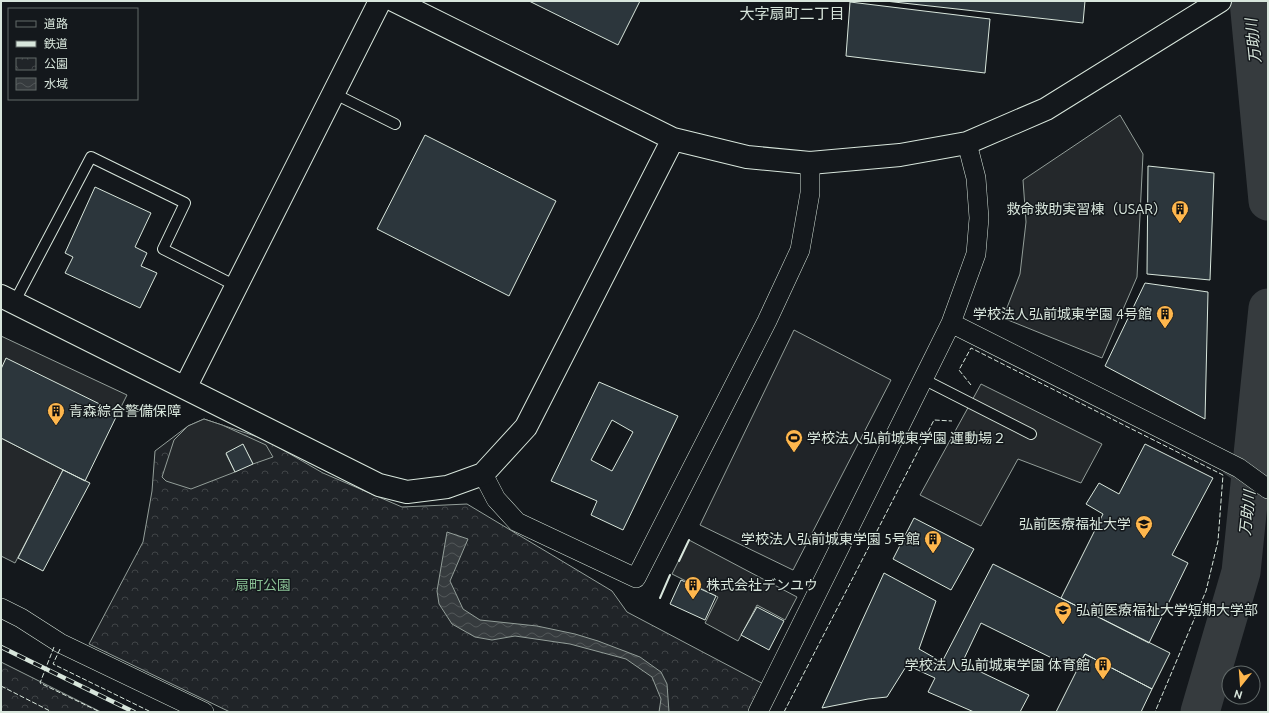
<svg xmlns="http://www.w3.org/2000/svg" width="1269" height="713" viewBox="0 0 1269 713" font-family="Ubuntu,'Noto Sans JP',sans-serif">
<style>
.park{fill:url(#park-crowns);stroke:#939e99}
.pitch{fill:#202428;stroke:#939e99}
.parking{fill:#24282b;stroke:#939e99}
.water{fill:url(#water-waves);stroke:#939e99}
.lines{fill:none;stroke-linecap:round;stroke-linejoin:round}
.stream{stroke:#363b3e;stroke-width:6}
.river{stroke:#363b3e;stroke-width:39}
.building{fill:#2c363c;stroke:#d8e6dc;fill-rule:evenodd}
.lane-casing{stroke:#d8e6dc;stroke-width:12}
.street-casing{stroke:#d8e6dc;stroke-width:20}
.secondary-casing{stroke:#d8e6dc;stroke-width:24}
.lane{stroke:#14181c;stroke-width:10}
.street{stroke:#14181c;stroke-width:19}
.secondary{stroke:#14181c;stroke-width:22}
.rail-casing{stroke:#d8e6dc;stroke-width:4.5}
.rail{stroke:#14181c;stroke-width:3;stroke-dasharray:9;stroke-linecap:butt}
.fence{stroke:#d8e6dc;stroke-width:1;stroke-dasharray:5 2;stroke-linecap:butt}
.wall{stroke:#d8e6dc;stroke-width:2}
.labels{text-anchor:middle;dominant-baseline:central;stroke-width:3;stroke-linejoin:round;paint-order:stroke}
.poi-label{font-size:14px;fill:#d8e6dc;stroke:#14181c;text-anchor:end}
.park-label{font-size:14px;fill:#8ac095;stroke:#14181c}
.neighbourhood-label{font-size:15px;fill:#d8e6dc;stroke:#14181c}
.water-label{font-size:15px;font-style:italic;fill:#d8e6dc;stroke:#14181c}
</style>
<defs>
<pattern id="park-crowns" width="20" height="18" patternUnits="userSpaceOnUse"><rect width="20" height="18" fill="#202428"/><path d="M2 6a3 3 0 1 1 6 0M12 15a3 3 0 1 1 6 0" fill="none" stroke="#404447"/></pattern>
<pattern id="water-waves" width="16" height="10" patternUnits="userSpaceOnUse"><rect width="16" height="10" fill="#363b3e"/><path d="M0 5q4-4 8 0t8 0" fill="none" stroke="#525759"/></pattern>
</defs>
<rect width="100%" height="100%" fill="#14181c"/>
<path class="park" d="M204,419L264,439L323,473L402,507L467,504L612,591L627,612L771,688L757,712H230L89,644L143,542L152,491L155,451L188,426Z
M1,662L101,712H1Z"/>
<path class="pitch" d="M794,330L891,380L793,570L700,525Z"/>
<path class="parking" d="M1120,115L1143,154L1137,277L1102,358L1003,318L1020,274L1026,222L1023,180Z
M1,336L127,395L118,413L1,369Z
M981,384L1102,444L1081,483L1018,459L981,526L920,495Z
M204,419L222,425L266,445L273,457L253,464L243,445L226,454L235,472L191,489L166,481L162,477L174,440L188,426Z
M1,438L63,470L15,563L1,556Z
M689,540L797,597L785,620L757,605L738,641L705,623L718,597L672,574Z"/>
<path class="water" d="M447,532L468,539L450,581L463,609L480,620L537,626L575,634L598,641L640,657L661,672L667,684L669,712H659L661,699L652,677L626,659L570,644L515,636L492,640L475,637L452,624L439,604L437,591Z"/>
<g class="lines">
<path class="stream" d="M1226,471L1243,483"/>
<path class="river" d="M1249,1L1268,201
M1200,712L1241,572L1268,308"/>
</g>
<path class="building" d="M529,1H640L618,45Z
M885,1H1085L1083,23Z
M850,2L990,19L985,73L846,56Z
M425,135L556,201L509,296L377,229Z
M1148,166L1214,173L1210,280L1147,274Z
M95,187L151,213L135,247L147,253L141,266L157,273L140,308L65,273L73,257L65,253Z
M1145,283L1208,292L1205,419L1105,366Z
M6,358L118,413L85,481L1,438V369Z
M599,382L678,416L623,530L591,515L597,501L551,481ZM612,420L633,432L612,471L591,460Z
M243,444L253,464L235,472L226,453Z
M1145,444L1213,478L1172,555L1188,563L1149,643L1061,598L1103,514L1086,504L1099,483L1119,494Z
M63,470L90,483L43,571L18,558Z
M914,518L974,549L951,590L893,559Z
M993,564L1170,653L1152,689L1085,654L1076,670L981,623L962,663L1029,695L1020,712H974L928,692L935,678L907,665L887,697L868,699L822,708L884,573L936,601L919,649L942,662Z
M681,580L716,596L705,620L670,604Z
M757,607L784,621L769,650L741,635Z
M1085,654L1152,689L1141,712H1056Z"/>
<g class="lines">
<defs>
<path id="lane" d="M333,93L395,124
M14,303L91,157L185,203L163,249L236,286
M923,379L1031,434"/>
<path id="street" d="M951,323L1239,468L1268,489
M483,474L496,499L517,522L636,578L767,321L800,250L810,193V163
M1,608L21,618L60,643L204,712
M758,712L951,323L976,254L979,218L976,178L967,143"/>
<path id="secondary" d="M395,1L673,139L747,157L810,163L900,155L967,143L1046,109L1220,1
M1,296L379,485L407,492L447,487L483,474L526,427L673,139
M185,388L380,1"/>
</defs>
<use href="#lane" class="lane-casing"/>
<use href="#street" class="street-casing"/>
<use href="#secondary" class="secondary-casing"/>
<use href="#lane" class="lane"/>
<use href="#street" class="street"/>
<use href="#secondary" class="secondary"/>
<defs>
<path id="rail" d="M1,647L134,712"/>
</defs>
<use href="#rail" class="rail-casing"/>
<use href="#rail" class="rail"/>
<path class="fence" d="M971,385L959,370L971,348L1223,475L1218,541L1206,591L1155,712
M54,647L40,683L100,712
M60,649L53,664L151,712
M1,686L52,712
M784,712L934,420L952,421"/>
<path class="wall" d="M679,561L689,540
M660,598L670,575"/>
</g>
<defs>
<symbol id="building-pin" viewBox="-11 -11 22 30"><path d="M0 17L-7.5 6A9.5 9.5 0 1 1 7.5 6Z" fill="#ffb74d" stroke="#14181c"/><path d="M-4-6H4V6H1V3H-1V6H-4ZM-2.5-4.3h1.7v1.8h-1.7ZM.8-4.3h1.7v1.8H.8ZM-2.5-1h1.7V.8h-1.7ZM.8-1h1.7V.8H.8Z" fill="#111"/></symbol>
<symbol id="stadium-pin" viewBox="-11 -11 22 30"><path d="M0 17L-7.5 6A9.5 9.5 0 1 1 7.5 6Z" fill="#ffb74d" stroke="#14181c"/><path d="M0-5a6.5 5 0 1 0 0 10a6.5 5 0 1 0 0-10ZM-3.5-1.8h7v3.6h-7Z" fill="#111"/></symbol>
<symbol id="university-pin" viewBox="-11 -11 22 30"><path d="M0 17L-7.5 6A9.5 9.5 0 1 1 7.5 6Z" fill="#ffb74d" stroke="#14181c"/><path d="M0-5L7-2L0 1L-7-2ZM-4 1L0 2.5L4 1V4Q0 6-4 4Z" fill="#111"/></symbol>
</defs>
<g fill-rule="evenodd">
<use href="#building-pin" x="1170" y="199" width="20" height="27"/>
<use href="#building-pin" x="1155" y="304" width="20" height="27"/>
<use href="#building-pin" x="46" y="401" width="20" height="27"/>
<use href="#stadium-pin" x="784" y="428" width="20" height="27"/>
<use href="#university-pin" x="1134" y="514" width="20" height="27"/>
<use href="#building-pin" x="923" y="529" width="20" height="27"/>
<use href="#building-pin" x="683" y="575" width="20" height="27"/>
<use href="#university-pin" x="1053" y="600" width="20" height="27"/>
<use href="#building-pin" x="1093" y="655" width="20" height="27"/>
</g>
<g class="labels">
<g class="poi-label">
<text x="1167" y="209">救命救助実習棟（USAR）</text>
<text x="1152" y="314">学校法人弘前城東学園 4号館</text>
<text x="69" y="411" text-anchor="start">青森綜合警備保障</text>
<text x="807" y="438" text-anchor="start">学校法人弘前城東学園 運動場２</text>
<text x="1131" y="524">弘前医療福祉大学</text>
<text x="920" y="539">学校法人弘前城東学園 5号館</text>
<text x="706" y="585" text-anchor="start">株式会社デンユウ</text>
<text x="1076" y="610" text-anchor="start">弘前医療福祉大学短期大学部</text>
<text x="1090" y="665">学校法人弘前城東学園 体育館</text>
</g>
<g class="park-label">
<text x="263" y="585">扇町公園</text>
</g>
<g class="neighbourhood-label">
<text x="792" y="13">大字扇町二丁目</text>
</g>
<g class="water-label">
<text transform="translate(1253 41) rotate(-96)">万助川</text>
<text transform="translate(1247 513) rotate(-84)">万助川</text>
</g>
</g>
<rect width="1269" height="713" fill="none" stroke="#d8e6dc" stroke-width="4"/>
<rect x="8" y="8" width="130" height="92" fill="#14181c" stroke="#626a69"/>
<rect x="16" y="21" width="20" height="6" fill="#14181c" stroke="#626a69"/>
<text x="44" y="28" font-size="12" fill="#d8e6dc">道路</text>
<rect x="16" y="41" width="20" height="6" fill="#d8e6dc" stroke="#626a69"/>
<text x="44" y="48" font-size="12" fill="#d8e6dc">鉄道</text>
<rect x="16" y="58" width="20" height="12" fill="url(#park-crowns)" stroke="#626a69"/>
<text x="44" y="68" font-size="12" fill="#d8e6dc">公園</text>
<rect x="16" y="78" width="20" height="12" fill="url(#water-waves)" stroke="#626a69"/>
<text x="44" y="88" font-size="12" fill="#d8e6dc">水域</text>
<g transform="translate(1241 685) rotate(197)"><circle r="19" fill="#14181c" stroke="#626a69"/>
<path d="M0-3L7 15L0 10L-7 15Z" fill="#ffb74d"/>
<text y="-6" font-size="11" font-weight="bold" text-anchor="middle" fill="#d8e6dc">N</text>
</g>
</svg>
